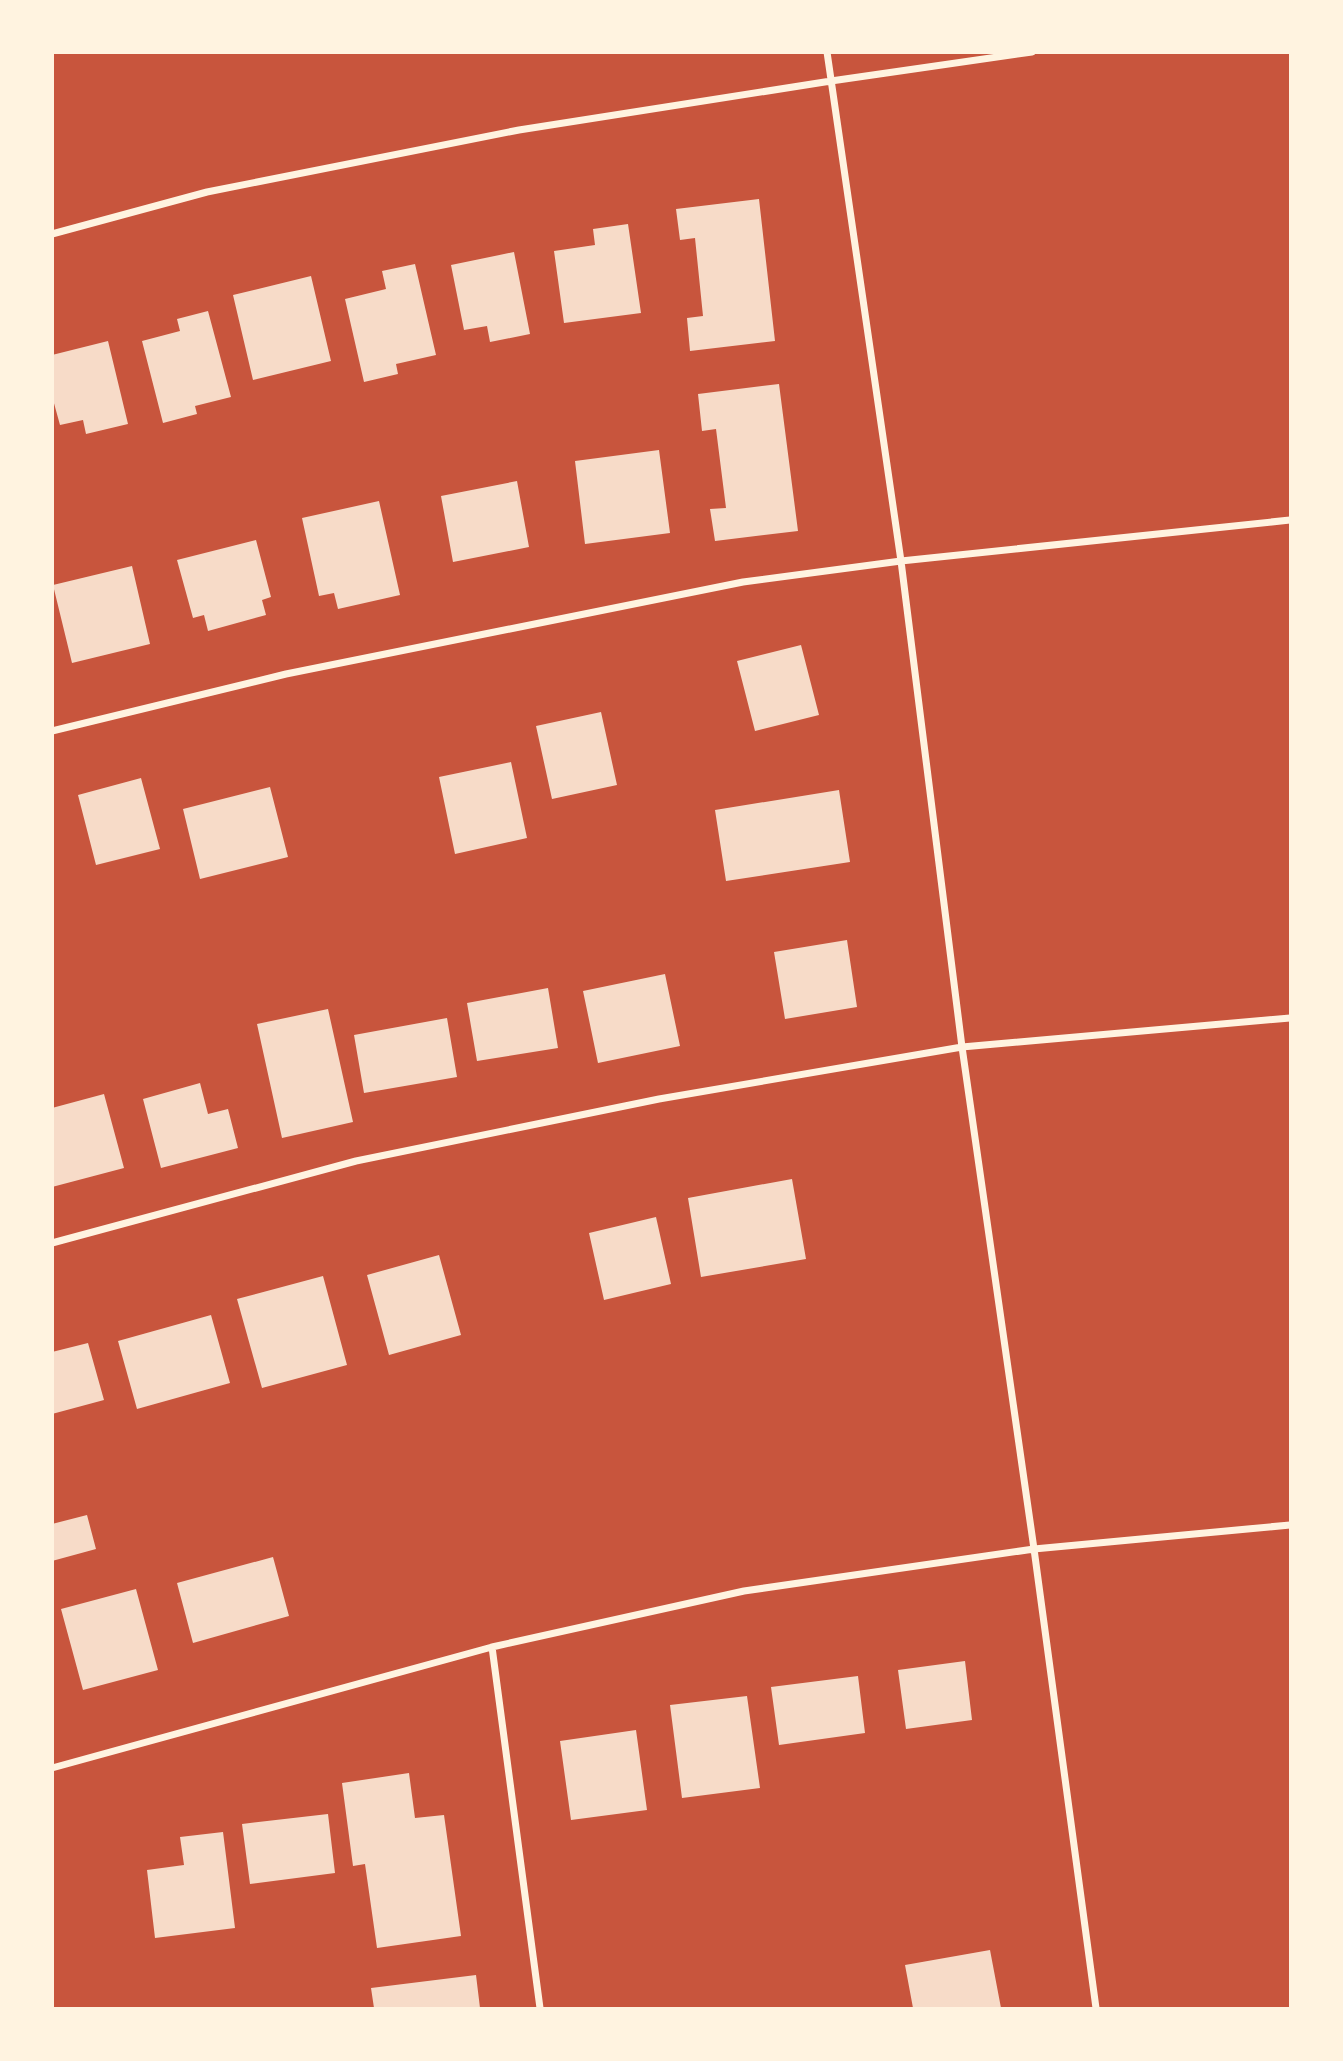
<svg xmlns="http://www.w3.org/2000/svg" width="1343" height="2061" viewBox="0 0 1343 2061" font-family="'Roboto Serif',serif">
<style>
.building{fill:#f7dbc8}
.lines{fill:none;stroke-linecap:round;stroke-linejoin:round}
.minor{stroke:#fff3e0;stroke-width:7}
</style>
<rect width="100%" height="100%" fill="#c8553d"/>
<path class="building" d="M759,199L775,341L690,351L687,318L703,316L695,238L680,240L676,209Z
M628,224L641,313L564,323L554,251L595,245L593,229Z
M514,252L530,334L490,342L487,326L464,330L451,265Z
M415,264L436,355L396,364L398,374L364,382L345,299L386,289L382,271Z
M311,276L331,361L253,380L233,295Z
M208,311L231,397L195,406L197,414L163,423L142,341L180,331L177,319Z
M108,341L128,424L86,434L83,420L60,425L52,396V355Z
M779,384L798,531L715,541L710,509L726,508L716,429L702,431L698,394Z
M659,450L670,533L585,544L575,461Z
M517,481L529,547L453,562L441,496Z
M379,501L400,595L338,609L334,593L319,596L302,518Z
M256,540L271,597L262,600L266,615L208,631L204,615L193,618L177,560Z
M132,566L150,644L72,663L53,585Z
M801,645L819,715L755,731L737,661Z
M601,712L617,785L552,799L536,726Z
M511,762L527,838L455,854L439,777Z
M141,778L160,849L96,865L78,795Z
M270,787L288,857L200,879L183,809Z
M839,790L850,862L726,881L715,810Z
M847,940L857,1007L785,1019L774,952Z
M665,974L680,1046L598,1063L583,991Z
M548,988L558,1048L477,1061L467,1003Z
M328,1009L353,1122L282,1138L257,1024Z
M447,1018L457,1077L364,1093L354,1035Z
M200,1083L208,1114L228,1109L238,1148L161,1168L143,1099Z
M104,1094L124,1168L52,1187V1108Z
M792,1179L806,1259L701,1277L688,1198Z
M656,1217L671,1284L604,1300L589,1233Z
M439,1255L461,1335L389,1355L367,1275Z
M323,1276L347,1365L262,1388L237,1299Z
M211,1315L230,1383L137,1409L118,1341Z
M88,1343L104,1400L52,1414V1352Z
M87,1515L96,1549L52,1561V1524Z
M273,1557L289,1616L193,1643L177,1583Z
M136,1589L158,1670L83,1690L61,1609Z
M965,1661L972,1720L906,1729L898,1670Z
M858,1676L865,1733L779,1745L771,1687Z
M747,1696L760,1788L682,1798L670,1705Z
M636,1730L647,1810L571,1820L560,1741Z
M409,1773L415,1818L444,1815L461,1936L377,1948L365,1864L353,1866L342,1783Z
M328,1814L335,1873L250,1884L242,1824Z
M223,1832L235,1928L155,1938L147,1870L184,1865L180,1837Z
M990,1950L1001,2008H913L905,1965Z
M476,1975L480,2008H374L371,1988Z"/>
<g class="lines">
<path class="minor" d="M827,52L901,561L962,1047L1034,1549L1096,2008
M52,234L207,192L519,130L831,81L1032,52
M52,731L286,674L743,582L901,561L1290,520
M52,1243L356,1161L659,1099L962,1047L1290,1018
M492,1647L540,2008
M52,1768L492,1647L744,1591L1034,1549L1290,1525"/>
</g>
<rect width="1343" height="2061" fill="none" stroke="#fff3e0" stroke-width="108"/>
</svg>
